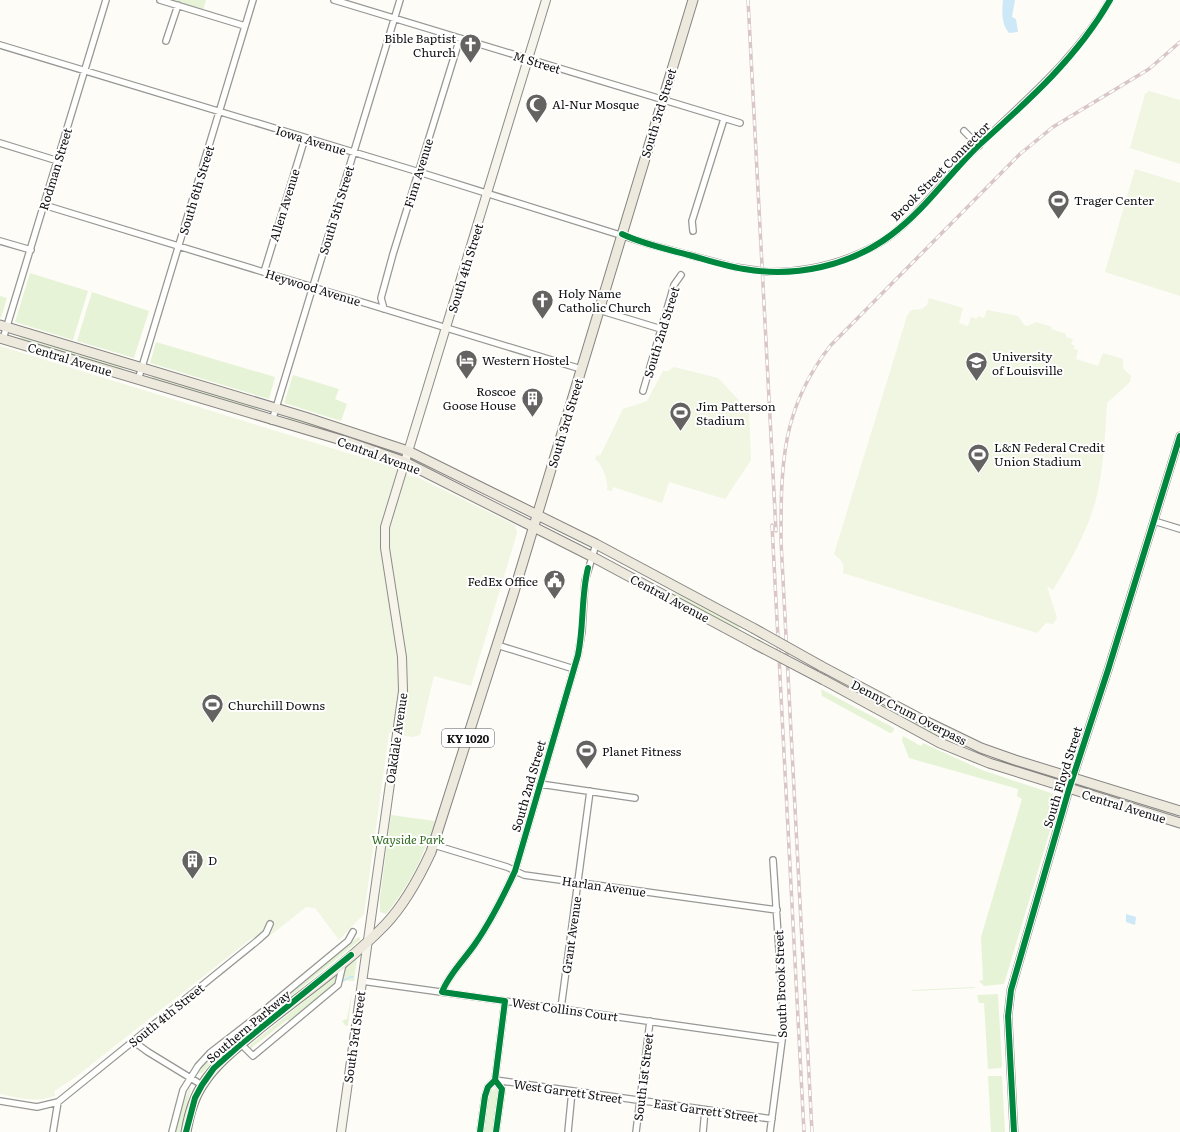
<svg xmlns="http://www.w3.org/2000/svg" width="1180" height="1132" viewBox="0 0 1180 1132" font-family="Literata,serif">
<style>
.green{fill:#e7f3d7}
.pitch{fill:#f0f6e1}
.water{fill:#cde8f7}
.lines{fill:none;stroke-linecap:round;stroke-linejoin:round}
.stream{stroke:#cde8f7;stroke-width:2}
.minor-casing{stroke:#979795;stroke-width:8}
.tertiary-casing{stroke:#979795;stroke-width:9}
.secondary-casing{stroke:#8e8d8b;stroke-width:10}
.primary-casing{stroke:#858482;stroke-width:11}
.minor{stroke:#fffffe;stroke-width:5.5}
.tertiary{stroke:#fffffe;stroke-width:7}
.secondary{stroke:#f6f4eb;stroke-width:8}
.primary{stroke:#ede9dc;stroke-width:9}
.rail-casing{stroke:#d9c6c7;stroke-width:3.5}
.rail{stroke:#fff;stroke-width:2;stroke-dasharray:6;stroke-linecap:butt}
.minor-bridge-casing{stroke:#979795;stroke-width:8;stroke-linecap:butt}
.primary-bridge-casing{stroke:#858482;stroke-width:11;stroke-linecap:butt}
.minor-bridge{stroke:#fffffe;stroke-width:5.5}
.primary-bridge{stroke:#ede9dc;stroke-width:9}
.cycleway-casing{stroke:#fff;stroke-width:8}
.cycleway{stroke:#00873e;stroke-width:6}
.labels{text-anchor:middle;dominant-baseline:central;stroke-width:4;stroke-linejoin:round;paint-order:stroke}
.shield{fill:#fff;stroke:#585858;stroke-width:1}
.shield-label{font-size:11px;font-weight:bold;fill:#111}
.poi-label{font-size:12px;fill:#111;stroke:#fff;text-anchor:start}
.street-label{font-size:12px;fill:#111;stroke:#fff}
.park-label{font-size:12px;font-style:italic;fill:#2f6b1f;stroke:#fff}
</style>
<rect width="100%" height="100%" fill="#fdfcf7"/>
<path class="green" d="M166,0H206L203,10Z
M30,273L88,291L73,340L15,322Z
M92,292L149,311L134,358L77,341Z
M0,296L7,298L1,318L0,317Z
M21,336L124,367L123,371L20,339Z
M156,342L275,377L269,399L150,363Z
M293,375L339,389L335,399L347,404L341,421L284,403Z
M153,376L259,408L258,412L151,380Z
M288,417L351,436L350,437L286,421Z
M676,592L740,626L738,630L674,595Z
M837,679L930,729L967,747L966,750L946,742L834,682Z
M821,689L894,728L893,732L890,733L822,696Z
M903,736L921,746L923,743L982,770L1051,793L1058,798V804L1004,984L984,986L979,981L983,980L981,937L1022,799L1017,796L1018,789L909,758L902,740Z
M391,815L435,821C424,856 409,886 386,914L380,912V898Z
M358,937L360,938V940L226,1049L202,1073L198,1074L203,1065L224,1047Z
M357,959L354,981L341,980L344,969Z
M338,974L336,982L289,1021L287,1020L250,1049V1045Z
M975,987V988L912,991L913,990Z
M352,991L348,1025L346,1026L342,1021L347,1019Z
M998,994L1002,1066L1001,1068L988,1069L984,1003H979L977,995Z
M988,1076H1002L1005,1132H991Z
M190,1086C192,1091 182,1122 180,1132H176L180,1112Z
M492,1087V1091L496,1088L499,1093L494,1132H483L488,1091Z"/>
<path class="pitch" d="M1149,91L1180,100V164L1130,148L1145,94Z
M1135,169L1180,183V296L1105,272Z
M929,298L963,308L959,323L968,326L971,317L977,319L978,316L984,318L987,310L1018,316L1024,325L1028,326L1036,322L1052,327L1051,329L1066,334V337L1073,339L1071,344L1075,346L1074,349L1078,350L1076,359L1098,366L1103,353L1123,359V368L1131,376L1130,382L1107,403C1105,434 1104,465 1097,495C1089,529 1071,560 1053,590L1047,586L1057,618L1053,624L1046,623L1037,633L843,573C845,563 841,560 834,554L907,316L911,310L922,309L927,305Z
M0,346L390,466L410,476L419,478L515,525L517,533L471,686L434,676L420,735L412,737L389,733L364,914L339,940L315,908L306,907L271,935L252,938L73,1079L54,1091L55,1096C35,1103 20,1098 0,1094Z
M674,367L718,378L749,411L751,460L725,499L669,482L662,503L613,487L612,491L607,490C609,481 602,464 595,459L597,455L600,456L623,409L647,401L663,371H668Z"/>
<path class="water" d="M1003,0H1015L1012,17L1016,19L1018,32L1009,33C1001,23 1002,12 1003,0Z
M1126,914L1136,917L1135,925L1126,922Z"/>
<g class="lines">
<path class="stream" d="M343,981L350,977H353"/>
<defs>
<path id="minor" d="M160,0L245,26
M334,0L740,123
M166,41L178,5
M0,45L419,172L652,245
M964,131L979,146
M0,143L58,161
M44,205L581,369
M693,231L692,221L724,119
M0,241L31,250
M264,272L305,138
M768,272C808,272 843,264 878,244C913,223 936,189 964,160C1015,108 1073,64 1110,0
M384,309L381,298L393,254L460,38
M599,310L661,329
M3,339L106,0
M138,380L253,0
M643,391L674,285L681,275
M272,421L400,0
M1154,521L1180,529
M497,645L574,669
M540,784L635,798
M434,845L507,867L524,875L777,910
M362,981L782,1040
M442,992C449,974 464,960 475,944C491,921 503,897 515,871L578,655L582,631L585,581L596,544
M561,1008L590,791
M133,1041L148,1052L202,1085
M241,1044L253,1056L338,985L343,964
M495,1080L772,1119
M495,1080L502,1089L496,1132
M0,1101L37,1107L58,1102L257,941L266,933L270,924
M53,1132L58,1102
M172,1132L183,1090L198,1066L210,1053L250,1022L348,941L353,932
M480,1132L485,1096L488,1087L495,1080L505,1001
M568,1132L572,1091
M636,1132L650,1021
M703,1132L705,1110
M770,1132L784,1025L773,860"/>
<path id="tertiary" d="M1014,1132L1008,1016L1011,990L1069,789L1108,670L1180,436"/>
<path id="secondary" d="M341,1132L403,691L402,657L385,548V527L546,0"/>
<path id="primary" d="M0,325L305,417L408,451L596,544L753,628
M0,338L348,442L405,462L591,556L755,644
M821,666L919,718L981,748L1015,760L1180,811
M824,680L940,743L989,763L1180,823
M186,1132C189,1115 193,1098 203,1084C217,1062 239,1046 259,1029C301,995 347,964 385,925C405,904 419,878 431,852L513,595L693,0"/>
</defs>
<use href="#minor" class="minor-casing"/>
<use href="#tertiary" class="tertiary-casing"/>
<use href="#secondary" class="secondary-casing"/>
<use href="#primary" class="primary-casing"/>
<use href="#minor" class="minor"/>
<use href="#tertiary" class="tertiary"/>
<use href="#secondary" class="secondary"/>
<use href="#primary" class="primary"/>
<defs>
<path id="rail" d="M748,0L776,531
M772,525L804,1132
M812,1132L781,541C781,465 781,408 831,345L1020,154L1053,127L1149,69L1180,42"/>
</defs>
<use href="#rail" class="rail-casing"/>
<use href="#rail" class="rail"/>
<defs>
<path id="minor-bridge" d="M652,245L734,267L768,272"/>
<path id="primary-bridge" d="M753,628L821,666
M755,644L824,680"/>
</defs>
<use href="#minor-bridge" class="minor-bridge-casing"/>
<use href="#primary-bridge" class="primary-bridge-casing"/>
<use href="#minor-bridge" class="minor-bridge"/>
<use href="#primary-bridge" class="primary-bridge"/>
<defs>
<path id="cycleway" d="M622,234C643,244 666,249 689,255C707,260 725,266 744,269C795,278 850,266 891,235C925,210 948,175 978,146C1027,102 1077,58 1110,0
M495,1080L502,1089L496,1132
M186,1132L195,1098L202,1085L214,1068L241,1044L351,955
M480,1132L485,1096L488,1087L495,1080L505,1001L442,992C449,974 464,960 475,944C491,921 503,897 515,871L578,655C584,626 581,596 588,568
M1014,1132L1008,1016L1011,990L1069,789L1108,670L1180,436"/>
</defs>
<use href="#cycleway" class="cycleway-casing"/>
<use href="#cycleway" class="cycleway"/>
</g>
<defs>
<symbol id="church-pin" viewBox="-11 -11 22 30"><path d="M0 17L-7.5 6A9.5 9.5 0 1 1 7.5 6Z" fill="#646362" stroke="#fff"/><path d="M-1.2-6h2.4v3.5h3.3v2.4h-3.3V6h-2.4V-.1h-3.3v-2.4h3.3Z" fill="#fff"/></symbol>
<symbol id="mosque-pin" viewBox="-11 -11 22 30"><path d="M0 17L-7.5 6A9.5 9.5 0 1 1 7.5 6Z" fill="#646362" stroke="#fff"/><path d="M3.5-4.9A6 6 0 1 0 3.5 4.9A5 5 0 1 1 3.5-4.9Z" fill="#fff"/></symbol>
<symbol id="stadium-pin" viewBox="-11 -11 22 30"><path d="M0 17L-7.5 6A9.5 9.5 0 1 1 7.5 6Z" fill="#646362" stroke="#fff"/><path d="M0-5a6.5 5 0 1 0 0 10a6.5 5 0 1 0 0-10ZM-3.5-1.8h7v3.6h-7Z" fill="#fff"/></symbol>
<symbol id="hotel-pin" viewBox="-11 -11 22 30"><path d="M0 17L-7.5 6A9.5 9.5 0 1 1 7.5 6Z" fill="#646362" stroke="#fff"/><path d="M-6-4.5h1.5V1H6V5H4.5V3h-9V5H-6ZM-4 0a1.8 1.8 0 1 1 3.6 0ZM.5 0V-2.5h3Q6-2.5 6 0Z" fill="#fff"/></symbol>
<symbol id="university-pin" viewBox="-11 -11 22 30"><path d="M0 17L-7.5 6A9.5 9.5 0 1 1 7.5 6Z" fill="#646362" stroke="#fff"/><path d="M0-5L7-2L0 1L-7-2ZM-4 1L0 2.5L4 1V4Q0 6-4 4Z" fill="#fff"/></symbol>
<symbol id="building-pin" viewBox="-11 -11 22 30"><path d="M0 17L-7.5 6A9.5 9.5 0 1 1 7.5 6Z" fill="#646362" stroke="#fff"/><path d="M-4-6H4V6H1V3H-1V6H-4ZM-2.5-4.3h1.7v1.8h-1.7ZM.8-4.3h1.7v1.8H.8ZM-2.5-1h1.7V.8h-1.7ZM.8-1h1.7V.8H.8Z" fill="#fff"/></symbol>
<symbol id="civic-pin" viewBox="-11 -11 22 30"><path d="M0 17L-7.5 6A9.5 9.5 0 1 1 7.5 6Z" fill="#646362" stroke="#fff"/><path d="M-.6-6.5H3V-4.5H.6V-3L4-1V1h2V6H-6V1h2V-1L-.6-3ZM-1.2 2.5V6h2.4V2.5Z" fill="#fff"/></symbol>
</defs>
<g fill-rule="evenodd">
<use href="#church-pin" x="458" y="32" width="25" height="34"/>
<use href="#mosque-pin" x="524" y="92" width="25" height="34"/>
<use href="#stadium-pin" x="1046" y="188" width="25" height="34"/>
<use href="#church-pin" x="530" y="288" width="25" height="34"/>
<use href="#hotel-pin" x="454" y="348" width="25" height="34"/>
<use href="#university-pin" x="964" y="350" width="25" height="34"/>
<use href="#building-pin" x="520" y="386" width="25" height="34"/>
<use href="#stadium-pin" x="668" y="400" width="25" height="34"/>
<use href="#stadium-pin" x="966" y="442" width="25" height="34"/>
<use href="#civic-pin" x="542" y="568" width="25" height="34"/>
<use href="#stadium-pin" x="200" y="692" width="25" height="34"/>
<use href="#stadium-pin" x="574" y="738" width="25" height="34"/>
<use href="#building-pin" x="180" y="848" width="25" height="34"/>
</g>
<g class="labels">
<rect class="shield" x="442" y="729" width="52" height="18" rx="3"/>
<g class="shield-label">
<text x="468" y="738">KY 1020</text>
</g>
<g class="poi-label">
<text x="456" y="38" text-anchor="end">Bible Baptist<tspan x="456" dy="14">Church</tspan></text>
<text x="552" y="104">Al-Nur Mosque</text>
<text x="1074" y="200">Trager Center</text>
<text x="558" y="293">Holy Name<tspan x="558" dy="14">Catholic Church</tspan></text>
<text x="992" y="356">University<tspan x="992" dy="14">of Louisville</tspan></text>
<text x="482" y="360">Western Hostel</text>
<text x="516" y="391" text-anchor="end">Roscoe<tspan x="516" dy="14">Goose House</tspan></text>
<text x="696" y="406">Jim Patterson<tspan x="696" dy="14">Stadium</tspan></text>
<text x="994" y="447">L&amp;N Federal Credit<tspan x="994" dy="14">Union Stadium</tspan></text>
<text x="538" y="581" text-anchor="end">FedEx Office</text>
<text x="228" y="705">Churchill Downs</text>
<text x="602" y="751">Planet Fitness</text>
<text x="208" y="860">D</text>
</g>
<g class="street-label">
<text transform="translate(537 62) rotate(17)">M Street</text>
<text transform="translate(658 113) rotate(-73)">South 3rd Street</text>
<text transform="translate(311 140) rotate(17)">Iowa Avenue</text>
<text transform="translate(55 169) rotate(-73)">Rodman Street</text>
<text transform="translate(940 171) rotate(-45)">Brook Street Connector</text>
<text transform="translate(418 173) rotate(-73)">Finn Avenue</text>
<text transform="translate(196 190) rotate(-73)">South 6th Street</text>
<text transform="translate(284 205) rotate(-73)">Allen Avenue</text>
<text transform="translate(336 210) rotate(-73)">South 5th Street</text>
<text transform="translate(465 268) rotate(-73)">South 4th Street</text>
<text transform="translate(313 287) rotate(17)">Heywood Avenue</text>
<text transform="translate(661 332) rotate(-73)">South 2nd Street</text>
<text transform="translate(70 359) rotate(17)">Central Avenue</text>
<text transform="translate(565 423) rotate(-73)">South 3rd Street</text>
<text transform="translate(379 455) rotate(20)">Central Avenue</text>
<text transform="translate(670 598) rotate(28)">Central Avenue</text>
<text transform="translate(909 712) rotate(27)">Denny Crum Overpass</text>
<text transform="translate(396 738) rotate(-82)">Oakdale Avenue</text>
<text transform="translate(1062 777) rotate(-73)">South Floyd Street</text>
<text transform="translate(528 786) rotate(-74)">South 2nd Street</text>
<text transform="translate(1124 806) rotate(17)">Central Avenue</text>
<text transform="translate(604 886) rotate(8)">Harlan Avenue</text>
<text transform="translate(571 935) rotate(-82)">Grant Avenue</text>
<text transform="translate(780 984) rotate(-92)">South Brook Street</text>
<text transform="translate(565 1009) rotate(8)">West Collins Court</text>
<text transform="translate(166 1015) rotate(-39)">South 4th Street</text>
<text transform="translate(248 1026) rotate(-40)">Southern Parkway</text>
<text transform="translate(354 1037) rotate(-82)">South 3rd Street</text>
<text transform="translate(643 1077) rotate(-83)">South 1st Street</text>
<text transform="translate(568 1091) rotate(8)">West Garrett Street</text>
<text transform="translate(706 1110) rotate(8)">East Garrett Street</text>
</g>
<g class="park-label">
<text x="408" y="839">Wayside Park</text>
</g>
</g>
</svg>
